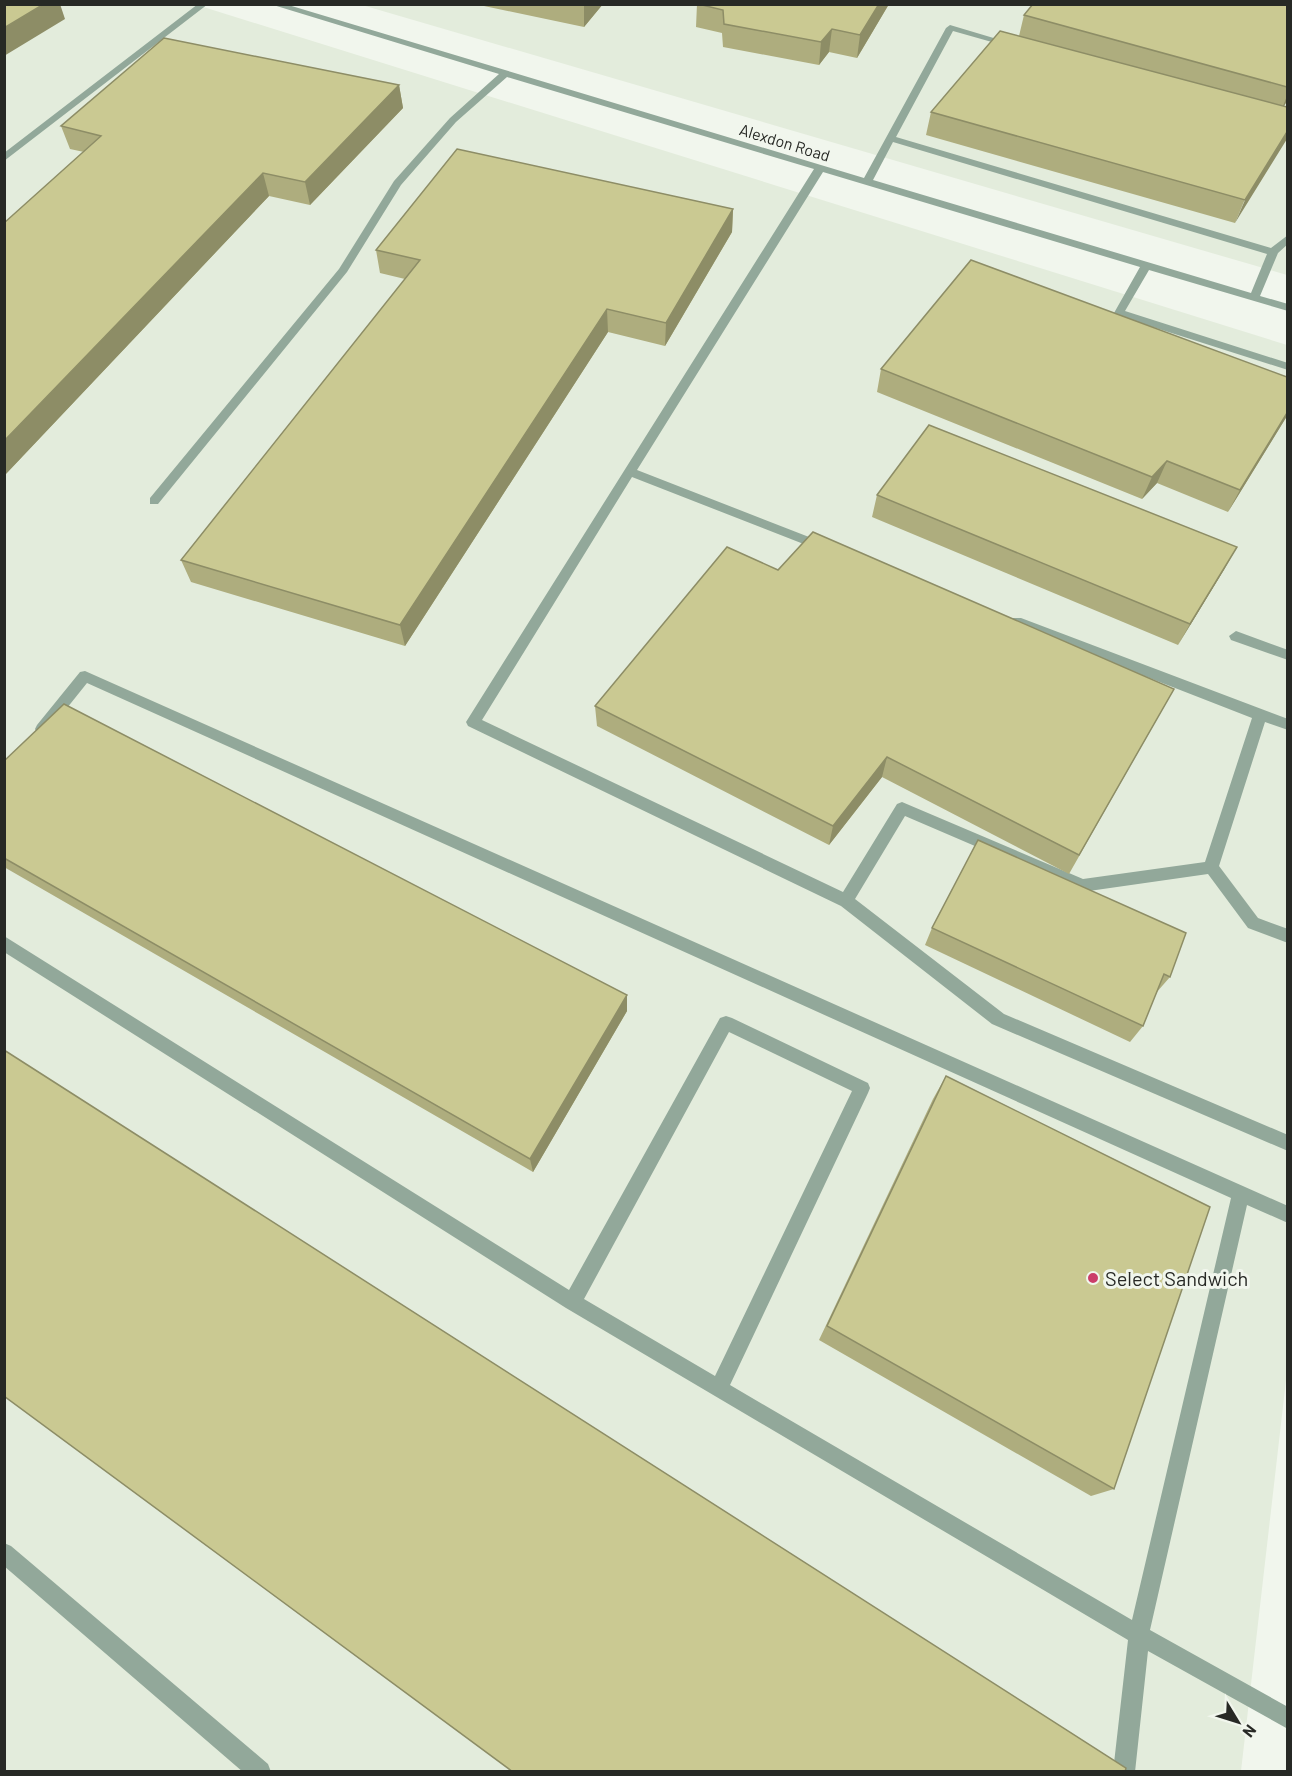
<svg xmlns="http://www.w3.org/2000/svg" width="1292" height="1776" viewBox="0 0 1292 1776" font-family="Barlow,sans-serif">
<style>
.built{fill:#e3ecdc}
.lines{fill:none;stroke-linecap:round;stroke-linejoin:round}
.minor{fill:#92a89a;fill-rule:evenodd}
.wall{fill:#aead7e}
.shaded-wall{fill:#8d8d66}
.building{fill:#cac992;stroke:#8d8d66;stroke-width:1.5}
.poi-dot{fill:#cb3d69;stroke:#f1f6ed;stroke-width:2}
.labels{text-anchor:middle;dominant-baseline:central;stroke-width:6;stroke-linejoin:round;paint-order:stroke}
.far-street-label{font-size:16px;fill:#272925;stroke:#f1f6ed}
.poi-label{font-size:20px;fill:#272925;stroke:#f1f6ed;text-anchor:start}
</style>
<rect width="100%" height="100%" fill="#f1f6ed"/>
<path class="built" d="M5,5H197L1287,345L1288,1363L1241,1771L5,1772Z
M362,5H1287V275Z"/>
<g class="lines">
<path class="minor" d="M198,4H208L4,161V153Z
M270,4H285L864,178L946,28L950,25L1017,45L1013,48L953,31L896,137L1271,248L1288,235V244L1278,253L1260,296L1288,304V311L1149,270L1125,311L1288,363V370L1115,315L1114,313L1140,267L823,172L637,470L827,544L829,547L827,550H819L632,477L482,720L843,892L897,804L902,802L1083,879L1205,862L1252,718L1011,624L1009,621L1011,618H1021L1288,719V730L1265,722L1219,866L1258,918L1288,929V943L1248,928L1208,874L1082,892L905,816L855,899L1004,1014L1288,1135V1151L992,1024L841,906L468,726L466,722L814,169L507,77L456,122L401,185L347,272L158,504H150V498L339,269L394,181L450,118L499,74ZM893,142L1267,254L1251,293L873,180Z
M1236,631L1288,650V660L1231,640L1229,636Z
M85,671L1288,1206V1223L1247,1205L1150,1630L1288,1707V1729L1148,1651L1135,1772H1113L1128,1640L566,1308L4,952V936L569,1290L720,1018L726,1016L732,1018L868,1083L870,1088L868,1093L730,1385L1132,1620L1231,1198L87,683L47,733H37L35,729L37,725L80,672ZM729,1032L852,1091L715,1376L584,1299Z
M4,1543L11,1546L268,1764L271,1772H243L4,1566Z"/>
</g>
<path class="wall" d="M484,4H603L584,27L484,6Z
M697,4H889L857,58L829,52L819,65L723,47L722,33L696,27Z
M1287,4V101L1284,106L1235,223L926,135L931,112L1019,36L1024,15Z
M399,85L403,108L310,205L269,196L4,476V223L84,152L70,149L61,126Z
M733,209L732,232L665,346L608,332L405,646L191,582L181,560L405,279L380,273L376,250Z
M881,369L1287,416L1228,512L1157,483L1142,499L877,392Z
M877,495L1225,568L1178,645L872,517Z
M778,570L1174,689L1069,874L882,777L829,845L597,726L595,706Z
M4,761L627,995V1011L533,1172L4,867Z
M978,840L1170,977L1156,993L1143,1026L1130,1042L925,945L932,928Z
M946,1076L1114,1489L1091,1496L819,1340L933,1099Z"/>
<path class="shaded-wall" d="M44,4H60L65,19L4,56V28Z
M584,4H603L584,27Z
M879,4H889L857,58L860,35Z
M832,29L829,52L819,65L821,42Z
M399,85L403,108L310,205L305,182Z
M1287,96V101L1281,111Z
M1287,132V139L1235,223L1245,200Z
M263,173L269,196L4,476V441Z
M733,209L732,232L665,346L666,323Z
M607,309L608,332L405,646L400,625Z
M1287,413V416L1228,512L1240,490Z
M1167,461L1157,483L1142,499L1152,477Z
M1237,547L1225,568L1178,645L1190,624Z
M887,757L882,777L829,845L833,826Z
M627,995V1011L533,1172L530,1159Z"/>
<path class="building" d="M4,4H44L4,28Z
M698,4H879L860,35L832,29L821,42L724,24L723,10Z
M1033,4H1287V87L1024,15Z
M1000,31L1287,107V132L1245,200L931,112Z
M164,38L399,85L305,182L263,173L4,441V223L101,136L61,126Z
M457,149L733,209L666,323L607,309L400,625L181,560L420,260L376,250Z
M971,260L1287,377V413L1240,490L1167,461L1152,477L881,369Z
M929,425L1237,547L1190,624L877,495Z
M813,532L1174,689L1079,855L887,757L833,826L595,706L727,547L778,570Z
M64,704L627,995L530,1159L4,858V761Z
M978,840L1186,933L1170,977L1164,974L1143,1026L932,928Z
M4,1050L1126,1768L1125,1772H513L4,1396Z
M946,1076L1210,1207L1114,1489L827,1326Z"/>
<circle class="poi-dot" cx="1093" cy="1278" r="6"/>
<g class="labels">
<g class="far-street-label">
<text transform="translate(785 142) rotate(17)">Alexdon Road</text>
</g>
<g class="poi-label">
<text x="1105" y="1278">Select Sandwich</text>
</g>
</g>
<rect width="1292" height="1776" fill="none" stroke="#272925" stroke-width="12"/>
<g transform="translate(1238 1722) rotate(128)" stroke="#f1f6ed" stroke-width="4.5" paint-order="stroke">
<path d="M0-4.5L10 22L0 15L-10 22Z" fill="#272925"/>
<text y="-9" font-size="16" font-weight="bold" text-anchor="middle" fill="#272925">N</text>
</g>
</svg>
